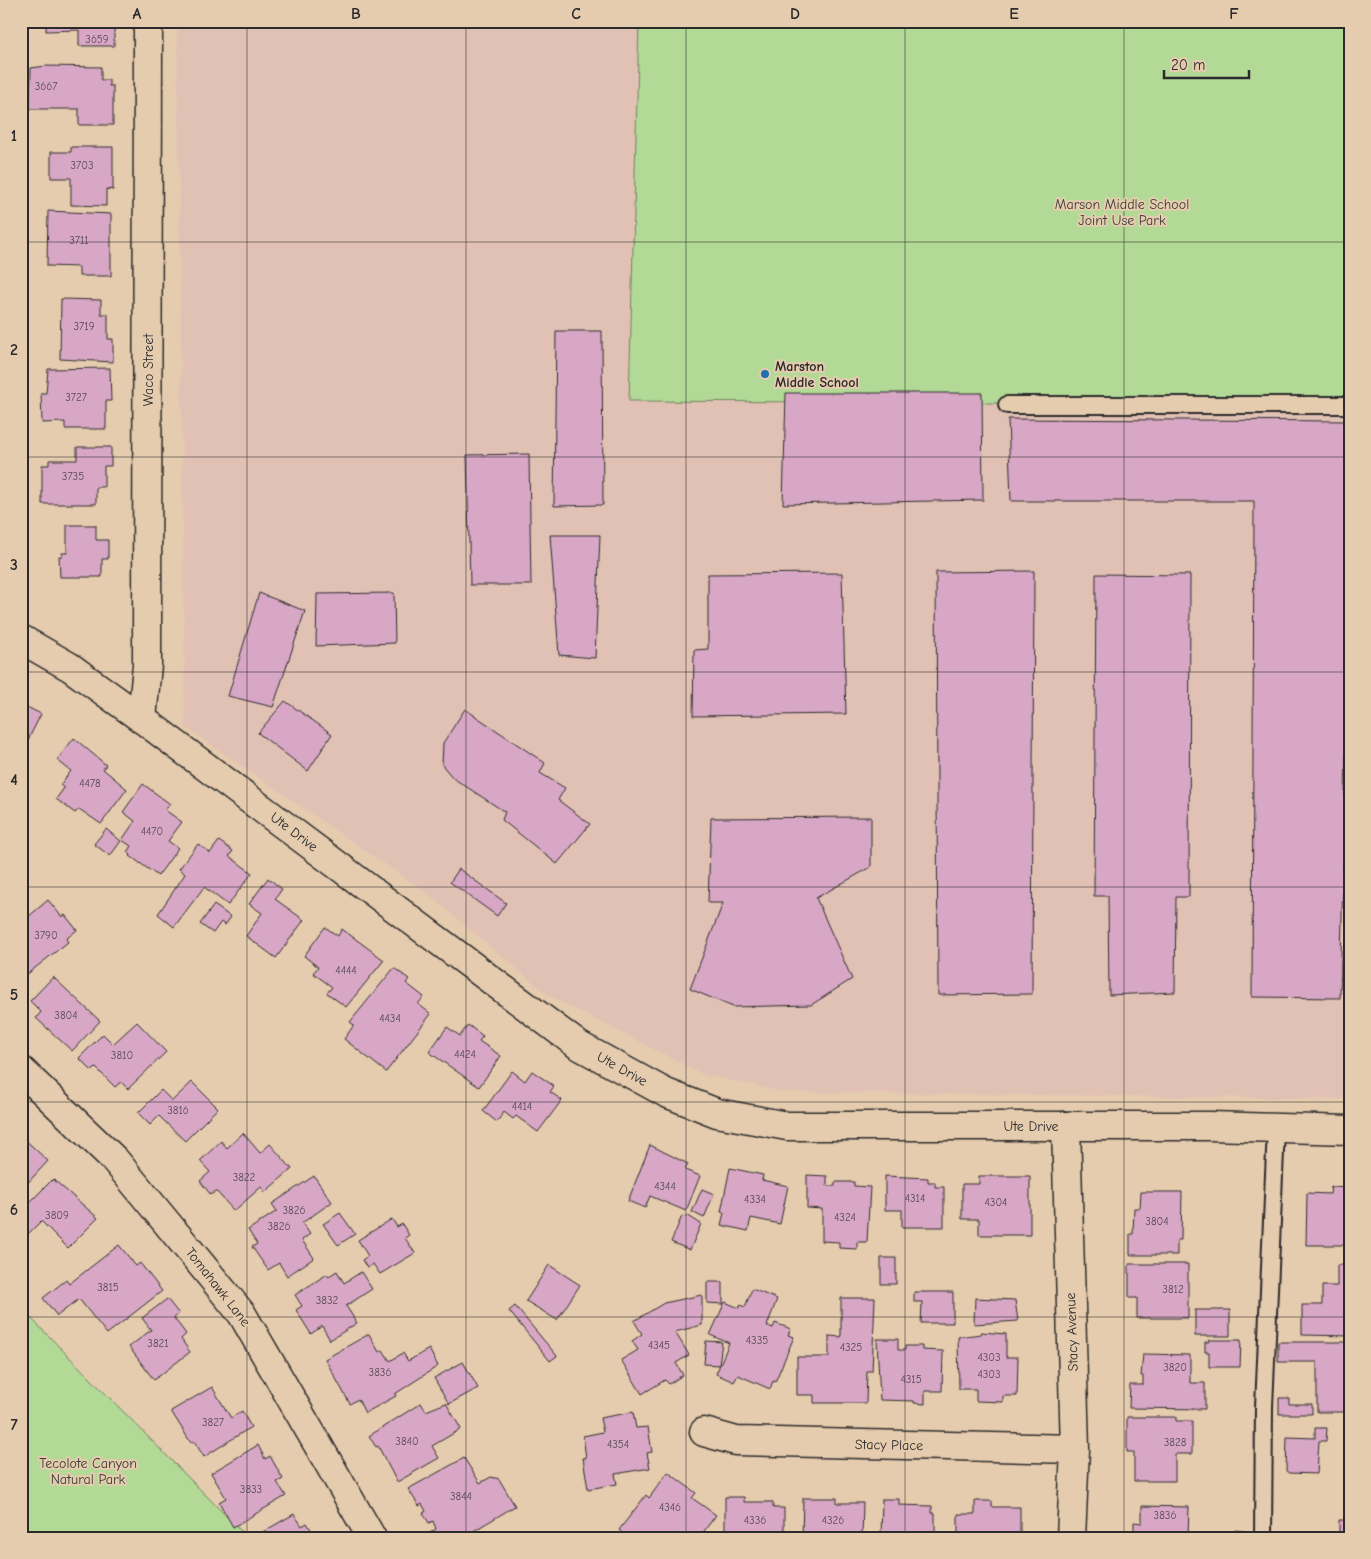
<svg xmlns="http://www.w3.org/2000/svg" width="1371" height="1559" viewBox="0 0 1371 1559" font-family="'Comic Neue',sans-serif">
<style>
.built{fill:#e2c1b5}
.green{fill:#b2d996;stroke:#6e8260}
.building{fill:#d8a7c6;stroke:#2b2b2b}
.lines{fill:none;stroke-linecap:round;stroke-linejoin:round}
.service-casing{stroke:#2b2b2b;stroke-width:20}
.minor-casing{stroke:#2b2b2b;stroke-width:31}
.tertiary-casing{stroke:#2b2b2b;stroke-width:31}
.service{stroke:#e6ccae;stroke-width:16}
.minor{stroke:#e6ccae;stroke-width:28}
.tertiary{stroke:#e6ccae;stroke-width:28}
.grid{fill:none;stroke:#2b2b2b;stroke-width:1;stroke-opacity:0.55}
.poi-dot{fill:#1f6fb2;stroke:#e6ccae;stroke-width:2}
.labels{text-anchor:middle;dominant-baseline:central;stroke-width:4;stroke-linejoin:round;paint-order:stroke}
.number-label{font-size:11px;fill:#564a52}
.park-label{font-size:14px;fill:#383c36;stroke:#e6ccae}
.poi-label{font-size:14px;font-weight:bold;fill:#2b2b2b;stroke:#e6ccae;text-anchor:start}
.street-label{font-size:14px;fill:#2b2b2b;stroke:#e6ccae}
.neatline{fill:none;stroke:#2b2b2b;stroke-width:2}
.grid-label{font-size:16px;text-anchor:middle;font-weight:bold;fill:#2b2b2b}
</style>
<rect width="100%" height="100%" fill="#e6ccae"/>
<filter id="ink" filterUnits="userSpaceOnUse"><feTurbulence type="fractalNoise" baseFrequency=".02" numOctaves="2"/><feDisplacementMap in="SourceGraphic" scale="10" xChannelSelector="R" yChannelSelector="G"/><feConvolveMatrix kernelMatrix="1 2 1 2 8 2 1 2 1" color-interpolation-filters="sRGB"/></filter>
<g filter="url(#ink)">
<path class="built" d="M177,21H1350V1099L783,1092L704,1075L549,996L425,892L185,727Z"/>
<path class="green" d="M639,21H1350V405L629,401Z
M21,1308L248,1538H21Z"/>
<path class="building" d="M46,21H109V29H114V46H79V30L46,31Z
M46,66L101,67V80H109V86H113V125H79V109H30L31,68Z
M71,147H113V190L106,189V206L71,205V178H51V152H71Z
M48,211L111,214V276H79V267L47,266Z
M61,299L101,300V314H108V339H113V362L60,359Z
M556,331H602L603,505L554,506Z
M110,368L111,401H106V429H65V422L42,423L41,393H46L48,369Z
M786,393H982L983,500L783,504Z
M1008,419L1350,421V594L1340,998L1252,997L1254,501H1011Z
M77,447H111V466H104V487H96V504H42V465H49V460H77Z
M529,454L531,585H470L467,455Z
M67,525H96V540H108V559H102V577H60L59,556H62V553H67Z
M550,535H600L595,658L559,655Z
M1034,571L1032,994L938,995L936,572Z
M842,573L846,714L693,716L694,650L708,649V574Z
M1096,574L1190,575L1189,897H1176L1175,992L1109,995L1108,896H1094Z
M259,593L305,611L273,707L228,696Z
M394,593L395,643L316,646L317,594Z
M21,699L25,701L23,705L41,714L21,754Z
M285,701L332,734L308,771L258,733Z
M465,709L545,763L540,773L565,788L558,800L590,824L557,864L502,820L505,812L453,778L442,765L443,743Z
M74,738L106,765L103,769L127,789L101,824L79,809L75,813L56,799L64,788L60,785L71,771L57,760Z
M143,784L170,804L165,810L182,822L168,841L178,848L158,876L130,856L131,855L127,852L131,846L122,840L135,821L123,812Z
M871,817V867L816,898L852,979L811,1005L733,1007L690,989L723,903H708L711,818Z
M106,829L121,841L110,856L94,844Z
M219,841L233,851L229,856L252,873L228,905L204,887L174,927L158,914L185,874L179,869L198,844L210,853Z
M459,869L506,903L497,916L450,882Z
M268,878L282,889L275,899L304,920L276,958L246,936L262,913L249,904Z
M48,900L62,917L65,915L77,930L66,939L68,942L21,979V923Z
M214,905L231,917L225,925L221,922L213,933L200,924Z
M325,927L338,936L342,929L384,960L346,1007L327,993L332,987L313,973L318,967L304,956Z
M394,968L409,979L406,983L424,997L418,1004L431,1014L386,1072L344,1039L354,1025L350,1022Z
M53,977L100,1021L72,1051L36,1018L41,1012L30,1001Z
M137,1022L166,1052L128,1089L121,1082L115,1087L96,1068L92,1071L79,1058L103,1034L113,1044Z
M468,1025L483,1036L479,1041L501,1056L479,1087L429,1052L447,1027L460,1036Z
M512,1071L525,1081L532,1071L554,1086L550,1092L562,1100L538,1132L516,1116L513,1119L504,1112L497,1122L483,1111Z
M192,1082L218,1108L185,1141L159,1116L150,1125L138,1113L161,1090L172,1101Z
M243,1133L260,1153L270,1144L292,1169L265,1192L261,1187L234,1211L216,1191L211,1195L200,1181L210,1172L200,1161L221,1141L227,1148Z
M21,1136L48,1161L21,1190Z
M650,1145L688,1164L685,1170L700,1176L686,1211L650,1196L645,1208L628,1201Z
M730,1168L763,1175L762,1180L788,1186L780,1224L751,1218L748,1231L721,1225L724,1213L721,1212Z
M807,1175L827,1176V1186H835V1182H854V1186L870,1187L867,1242H857V1249L839,1248V1242L822,1241V1209L807,1208Z
M314,1176L332,1202L302,1223L310,1234L302,1240L314,1258L287,1276L279,1263L268,1270L252,1247L257,1244L248,1230L277,1211L272,1204Z
M885,1176L928,1178V1182H935V1187H944V1227H902V1210H885Z
M979,1176H1030V1235H979V1219H962V1184H979Z
M53,1179L98,1218L68,1248L41,1221L27,1235L21,1230V1211Z
M1331,1187L1350,1188V1231H1347L1346,1245H1306L1307,1193L1330,1194Z
M702,1189L714,1194L704,1218L692,1212Z
M1141,1192H1182L1181,1240H1177V1255H1130V1234H1133L1134,1208H1140Z
M340,1213L355,1234L338,1245L323,1224Z
M687,1215L701,1224L690,1250L671,1242L682,1216L686,1217Z
M392,1219L397,1227L402,1224L409,1235L405,1238L415,1253L380,1274L373,1264L367,1268L362,1260L368,1256L358,1240Z
M119,1245L136,1266L140,1263L162,1291L107,1334L79,1299L57,1316L43,1298L66,1280L69,1284Z
M881,1258H896V1284H881Z
M1129,1264H1188V1318H1137V1298H1129Z
M549,1265L580,1285L557,1320L526,1301Z
M1337,1265H1350V1336L1302,1335V1305H1322V1286H1337Z
M337,1271L344,1283L361,1272L372,1289L346,1306L357,1323L330,1340L322,1326L311,1334L296,1310L302,1306L295,1295L327,1274L329,1276Z
M707,1282H723V1304L707,1303Z
M752,1289L777,1299L767,1326L773,1328L775,1323L791,1329L788,1335L794,1337L775,1382L773,1381L770,1389L738,1375L734,1382L716,1374L729,1343L710,1335L725,1302L739,1308L740,1305L745,1307Z
M914,1292H953V1323H921L922,1302H914Z
M702,1295V1325L675,1332L689,1355L676,1363L683,1375L669,1384L665,1380L642,1394L621,1360L638,1350L632,1341L642,1334L634,1321L664,1303Z
M841,1298H875L872,1371H867L866,1403H814V1395H797V1357H829V1336L841,1337Z
M975,1298L1015,1300L1018,1321L974,1324Z
M167,1299L179,1314L174,1318L186,1334L181,1339L190,1352L154,1380L129,1347L151,1330L142,1318Z
M515,1306L557,1356L550,1361L509,1311Z
M1195,1310H1230V1336H1195Z
M981,1332L1006,1334V1357H1018L1017,1396H1003V1402L976,1401V1389H959L958,1337L981,1334Z
M369,1334L379,1352L383,1350L390,1361L403,1353L408,1361L429,1349L438,1366L395,1394L396,1396L365,1413L358,1399L350,1404L325,1359Z
M877,1339H898V1350H905V1346H922V1350L943,1351L942,1391H925V1404L914,1403V1401L880,1400Z
M1209,1340H1241L1240,1367H1209V1352H1205V1342H1209Z
M706,1341L722,1342L719,1365L704,1364Z
M1278,1342H1346V1365H1350V1412H1317V1362H1278Z
M1143,1354L1190,1355V1383H1205V1409L1129,1408L1130,1385H1143V1376H1141Z
M463,1362L478,1388L449,1404L434,1378Z
M212,1387L231,1418L242,1411L251,1427L204,1457L194,1441L191,1443L171,1411Z
M1279,1398H1289V1404H1312V1414H1279Z
M421,1403L426,1411L446,1403L461,1429L432,1446L439,1458L397,1482L378,1446L376,1447L369,1436Z
M633,1412L636,1428L648,1427L652,1452L647,1453L650,1468L615,1474L617,1484L588,1489L583,1458H586L583,1436L603,1432L600,1418Z
M1127,1417H1176V1421H1192V1454H1175V1481H1134V1452H1127Z
M1315,1428H1327L1326,1441H1319L1317,1474L1289,1473L1286,1471L1287,1437L1315,1438Z
M258,1445L265,1459L270,1456L283,1479L277,1482L286,1496L233,1527L219,1502L226,1498L211,1473Z
M464,1458L480,1483L491,1477L499,1479L515,1506L462,1538H430L428,1534L436,1529L433,1521L429,1523L423,1513L426,1511L422,1504L419,1506L408,1489Z
M668,1472L696,1493L692,1498L716,1515L699,1538H628L619,1530L646,1495L649,1498Z
M725,1497H744V1502H773V1508H784V1538H735V1532H725Z
M803,1498H837V1503H863L862,1538H802Z
M1350,1498V1538H1339V1520H1350Z
M882,1499H899V1505L932,1506V1513H935V1538H881Z
M975,1501H992V1507H1020V1538H958V1514H975Z
M1142,1506L1189,1507L1188,1538H1134V1522L1142,1523Z
M294,1514L302,1526L307,1523L316,1538H264L261,1533Z
M1235,1530L1244,1531V1538H1213V1535L1234,1536Z"/>
<g class="lines">
<defs>
<path id="service" d="M1007,405H1350
M1263,1538L1264,1407L1276,1128"/>
<path id="minor" d="M142,719L147,665L148,21
M21,1070L115,1160L242,1314L372,1538
M1066,1126L1075,1449L1071,1538
M704,1432L736,1441L1075,1449"/>
<path id="tertiary" d="M21,639L70,667L142,719L578,1045L666,1093L717,1113L787,1126H1210L1350,1130"/>
</defs>
<use href="#service" class="service-casing"/>
<use href="#minor" class="minor-casing"/>
<use href="#tertiary" class="tertiary-casing"/>
<use href="#service" class="service"/>
<use href="#minor" class="minor"/>
<use href="#tertiary" class="tertiary"/>
</g>
</g>
<path class="grid" d="M247,21V1538M466,21V1538M686,21V1538M905,21V1538M1124,21V1538M21,242H1350M21,457H1350M21,672H1350M21,887H1350M21,1102H1350M21,1317H1350"/>
<circle class="poi-dot" cx="765" cy="374" r="5"/>
<g class="labels">
<g class="number-label">
<text x="97" y="39">3659</text>
<text x="46" y="86">3667</text>
<text x="82" y="165">3703</text>
<text x="79" y="240">3711</text>
<text x="84" y="326">3719</text>
<text x="76" y="397">3727</text>
<text x="73" y="476">3735</text>
<text x="90" y="783">4478</text>
<text x="152" y="831">4470</text>
<text x="46" y="935">3790</text>
<text x="346" y="970">4444</text>
<text x="66" y="1015">3804</text>
<text x="390" y="1018">4434</text>
<text x="465" y="1054">4424</text>
<text x="122" y="1055">3810</text>
<text x="522" y="1106">4414</text>
<text x="178" y="1110">3816</text>
<text x="244" y="1177">3822</text>
<text x="665" y="1186">4344</text>
<text x="915" y="1198">4314</text>
<text x="755" y="1199">4334</text>
<text x="996" y="1202">4304</text>
<text x="294" y="1210">3826</text>
<text x="57" y="1215">3809</text>
<text x="845" y="1217">4324</text>
<text x="1157" y="1221">3804</text>
<text x="279" y="1226">3826</text>
<text x="108" y="1287">3815</text>
<text x="1173" y="1289">3812</text>
<text x="327" y="1300">3832</text>
<text x="757" y="1340">4335</text>
<text x="158" y="1343">3821</text>
<text x="659" y="1345">4345</text>
<text x="851" y="1347">4325</text>
<text x="989" y="1357">4303</text>
<text x="1175" y="1367">3820</text>
<text x="380" y="1372">3836</text>
<text x="989" y="1374">4303</text>
<text x="911" y="1379">4315</text>
<text x="213" y="1422">3827</text>
<text x="407" y="1441">3840</text>
<text x="1175" y="1442">3828</text>
<text x="618" y="1444">4354</text>
<text x="251" y="1489">3833</text>
<text x="461" y="1496">3844</text>
<text x="670" y="1507">4346</text>
<text x="1165" y="1515">3836</text>
<text x="755" y="1520">4336</text>
<text x="833" y="1520">4326</text>
</g>
<g class="park-label">
<text x="1122" y="204">Marson Middle School<tspan x="1122" dy="16">Joint Use Park</tspan></text>
<text x="88" y="1463">Tecolote Canyon<tspan x="88" dy="16">Natural Park</tspan></text>
</g>
<g class="poi-label">
<text x="775" y="366">Marston<tspan x="775" dy="16">Middle School</tspan></text>
</g>
<g class="street-label">
<text transform="translate(148 370) rotate(-90)">Waco Street</text>
<text transform="translate(294 832) rotate(37)">Ute Drive</text>
<text transform="translate(622 1069) rotate(29)">Ute Drive</text>
<text x="1031" y="1126">Ute Drive</text>
<text transform="translate(218 1287) rotate(52)">Tomahawk Lane</text>
<text transform="translate(1072 1332) rotate(-92)">Stacy Avenue</text>
<text transform="translate(889 1445) rotate(1)">Stacy Place</text>
</g>
</g>
<rect width="1371" height="1559" fill="none" stroke="#e6ccae" stroke-width="55"/>
<path d="M1164 70v8h85v-8" fill="none" stroke="#2b2b2b" stroke-width="2.5"/>
<text x="1171" y="70" font-size="15" fill="#2b2b2b" stroke="#e6ccae" stroke-width="4" paint-order="stroke">20 m</text>
<rect x="28" y="28" width="1316" height="1504" class="neatline"/>
<g class="grid-label">
<text x="137" y="19">A</text>
<text x="356" y="19">B</text>
<text x="576" y="19">C</text>
<text x="795" y="19">D</text>
<text x="1014" y="19">E</text>
<text x="1234" y="19">F</text>
<text x="14" y="141">1</text>
<text x="14" y="355">2</text>
<text x="14" y="570">3</text>
<text x="14" y="785">4</text>
<text x="14" y="1000">5</text>
<text x="14" y="1215">6</text>
<text x="14" y="1430">7</text>
</g>
</svg>
